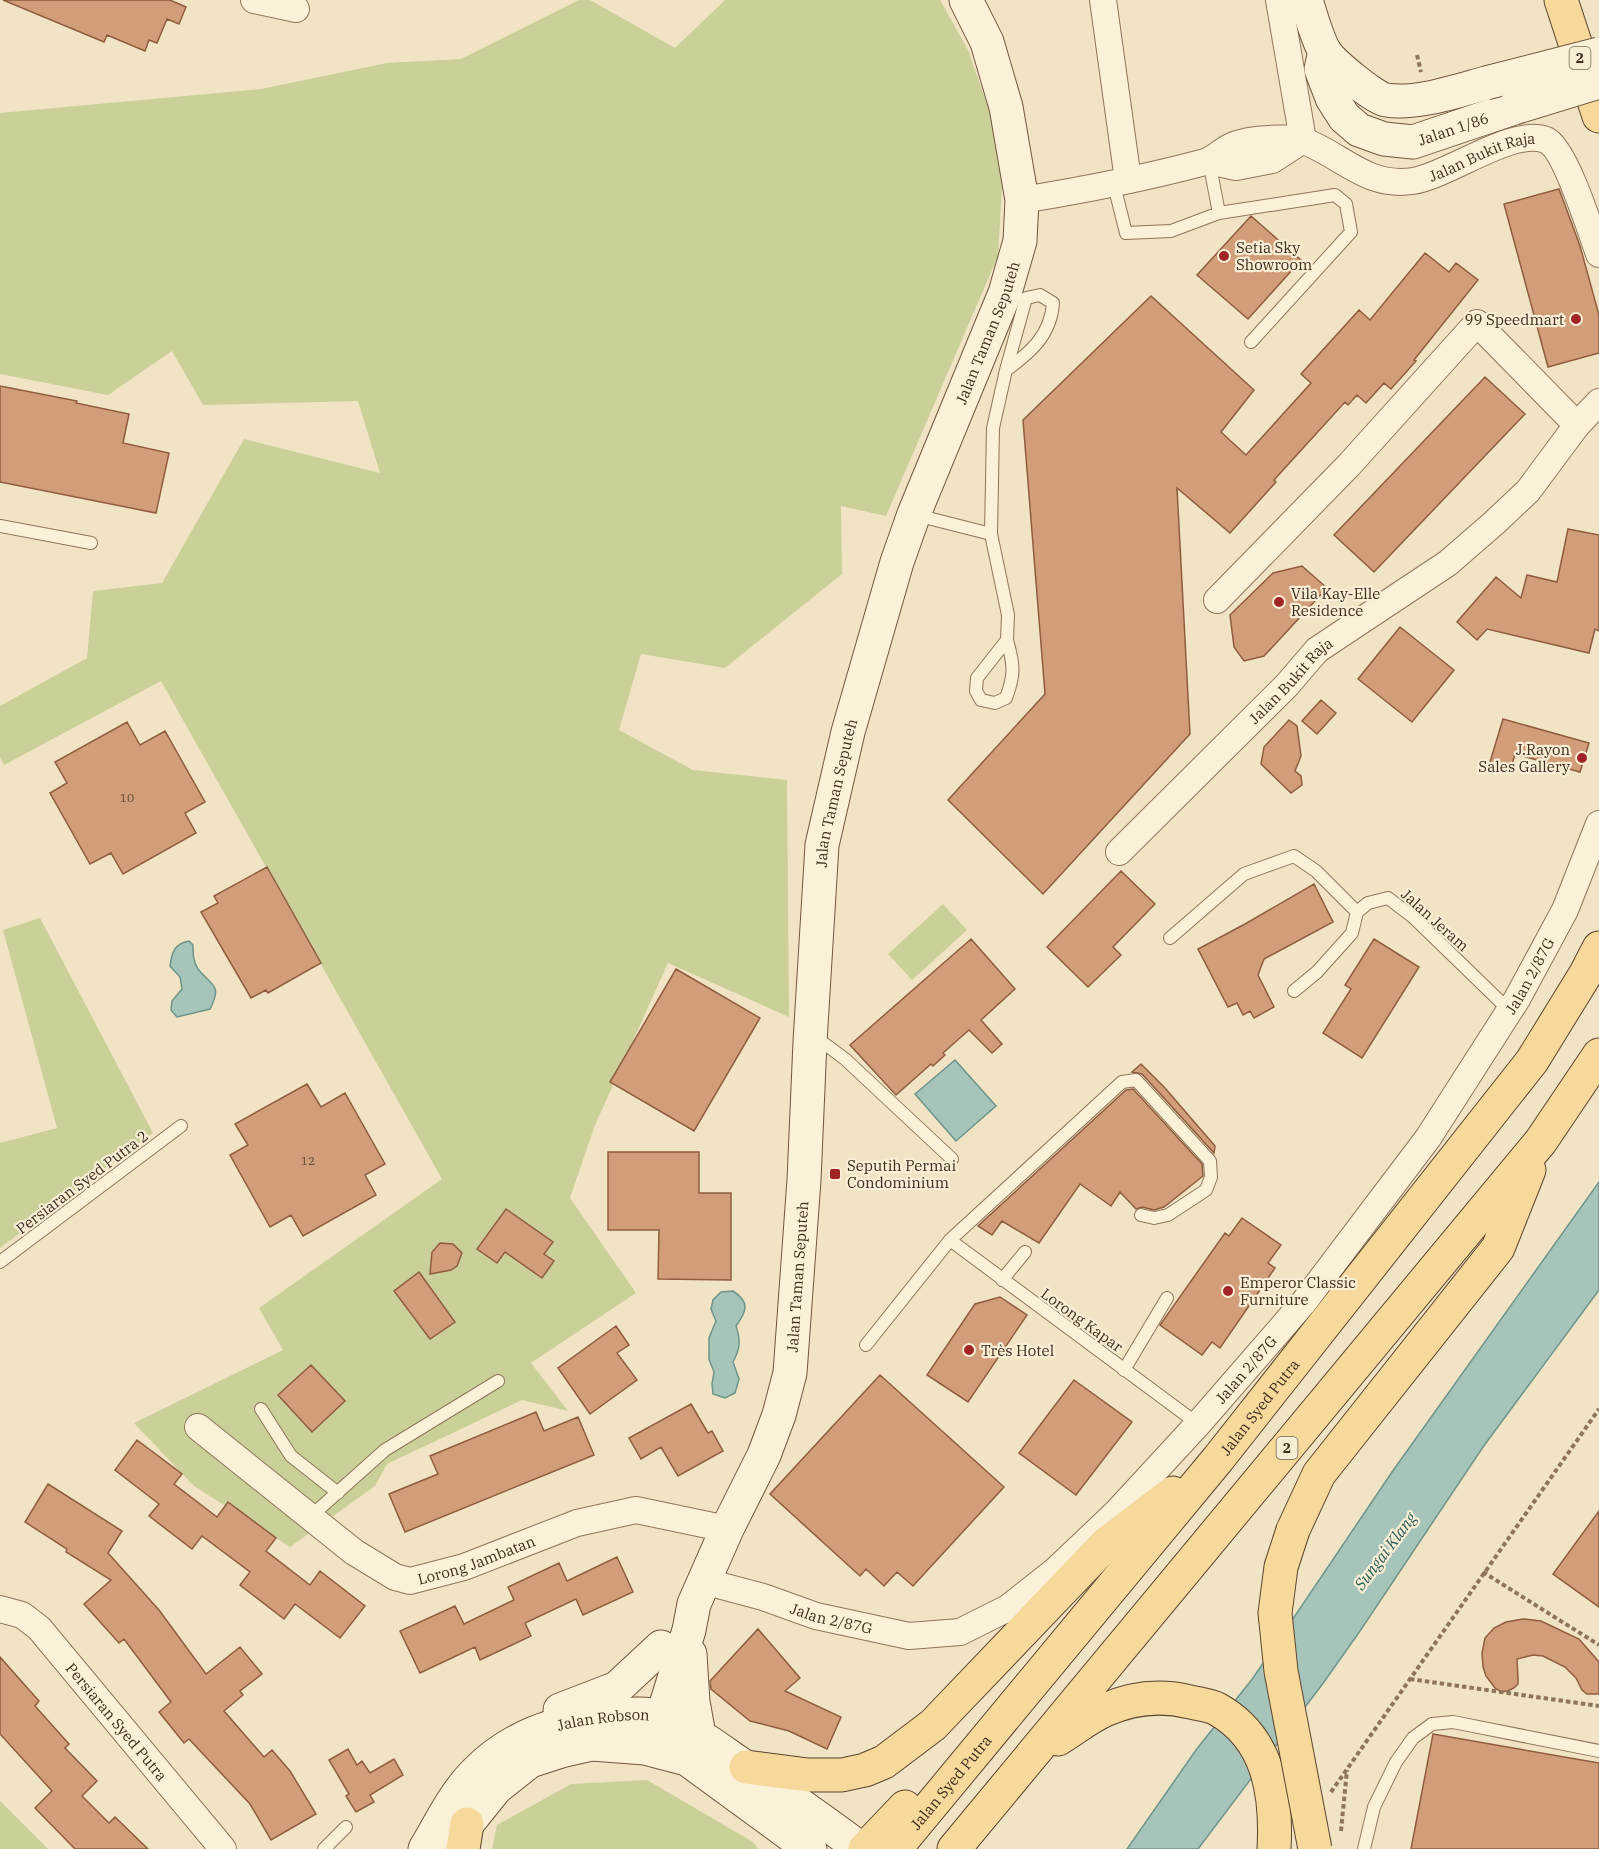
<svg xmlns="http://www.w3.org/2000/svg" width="1599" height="1849" viewBox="0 0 1599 1849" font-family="'IBM Plex Serif',serif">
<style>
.green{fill:#cad098}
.water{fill:#a7c4bb;stroke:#6d948a;stroke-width:1.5}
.building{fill:#d29d79;stroke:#8f5d3e;stroke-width:1.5}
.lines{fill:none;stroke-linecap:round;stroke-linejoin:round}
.lane-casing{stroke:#8e7559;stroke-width:14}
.street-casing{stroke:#8e7559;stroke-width:28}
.secondary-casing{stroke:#70563d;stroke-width:35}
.primary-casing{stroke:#5b432e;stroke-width:35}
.path{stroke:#8e7559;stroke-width:4;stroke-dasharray:4.5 3;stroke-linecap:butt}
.lane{stroke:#fbf1d9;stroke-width:12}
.street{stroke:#fbf1d9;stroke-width:26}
.secondary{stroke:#fbf1d9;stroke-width:33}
.primary{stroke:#f6d99b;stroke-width:33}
.secondary-bridge-casing{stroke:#70563d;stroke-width:35;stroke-linecap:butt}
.primary-bridge-casing{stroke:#5b432e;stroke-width:35;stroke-linecap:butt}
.secondary-bridge{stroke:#fbf1d9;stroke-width:33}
.primary-bridge{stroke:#f6d99b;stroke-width:33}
.poi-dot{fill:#a12527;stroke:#f8eed5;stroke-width:2}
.labels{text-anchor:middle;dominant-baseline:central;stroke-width:4.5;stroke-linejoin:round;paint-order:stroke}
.number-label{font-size:12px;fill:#624935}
.shield{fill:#f8eed5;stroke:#756755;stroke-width:1.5}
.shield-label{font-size:14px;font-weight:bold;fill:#3d2d1e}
.street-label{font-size:15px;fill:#3d2d1e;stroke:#f8eed5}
.poi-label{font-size:15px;fill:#3d2d1e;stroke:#f8eed5;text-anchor:start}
.water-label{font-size:16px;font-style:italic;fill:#2d5e5a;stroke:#f8eed5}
</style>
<rect width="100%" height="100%" fill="#f1e4c5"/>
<path class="green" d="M579,0H590L675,48L725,0H940L968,50L1004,152L998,256L886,516L841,506L842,574L725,668L641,654L619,730L693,770L787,780L789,1017L668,963L595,1125L570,1198L636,1293L531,1363L568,1411L522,1400L387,1464L375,1486L290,1547L194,1486L134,1423L283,1350L259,1308L442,1179L161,681L4,765L0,757V706L87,658L93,591L162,583L244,439L380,473L358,401L203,405L172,351L108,395L0,374V113L261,89L387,63L461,59Z
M943,904L967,930L912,980L888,954Z
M40,918L153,1133L0,1248V1143L57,1128L3,930Z
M647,1780L753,1842L758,1849H492L497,1825L571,1784Z
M0,1801L48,1849H0Z"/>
<path class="water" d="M189,941L193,945C193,953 193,962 198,969C211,986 223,984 210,1009L177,1017L171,1010L172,1001L182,989L180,977L170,966C172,952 174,944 189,941Z
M955,1060L996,1106L956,1141L915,1094Z
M1599,1182V1290L1483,1447L1360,1631L1324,1682L1198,1849H1127L1196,1750L1253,1678L1392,1472Z
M733,1291C750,1302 747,1311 736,1326C741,1341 740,1349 733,1362L739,1379L735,1393L725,1398L713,1394L712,1384L714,1372L709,1359V1338L716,1321L711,1309L713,1300L721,1292Z"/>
<path class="building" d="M3,0H170L186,7L179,24L167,19L157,43L149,40L145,51L107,35L104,42Z
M1559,189L1580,246L1599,315V353L1548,367L1504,204Z
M1251,216L1301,260L1248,319L1197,275Z
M1425,253L1449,272L1456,263L1478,280L1414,360L1416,361L1391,389L1384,383L1366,403L1357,395L1348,405L1345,402L1274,480L1276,482L1230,533L1177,488L1190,734L1043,894L948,800L1045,694L1023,420L1151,296L1254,390L1221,432L1246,455L1311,383L1301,374L1359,310L1370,320Z
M1485,377L1525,414L1374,572L1334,535Z
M0,386L77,401L76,403L129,414L123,443L169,453L156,513L0,482Z
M1568,529L1599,535V631L1595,629L1589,653L1487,629L1477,640L1457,622L1496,577L1521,598L1527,575L1557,582Z
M1302,566L1327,588L1264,656L1244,661L1234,647L1230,615L1273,573Z
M1400,627L1454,670L1412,722L1358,679Z
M1321,700L1336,713L1317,734L1302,721Z
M1503,719L1589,743L1580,772L1515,754L1511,768L1490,762Z
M1289,720L1297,726L1301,756L1295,771L1301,776L1302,785L1291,793L1261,764L1264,747Z
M127,722L140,745L165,731L205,802L185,813L196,833L123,874L111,853L90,864L50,793L67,783L55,762Z
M267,867L321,963L268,993L266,990L251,998L201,912L218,903L214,896Z
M1121,871L1155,904L1113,947L1121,955L1088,987L1047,947Z
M1314,884L1333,922L1264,959L1258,975L1274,1007L1254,1018L1250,1011L1243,1015L1237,1003L1228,1007L1198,949L1245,924Z
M971,939L1015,989L981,1020L1002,1044L992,1053L969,1030L943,1053L945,1055L933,1066L931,1064L896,1095L850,1045Z
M1374,939L1419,967L1362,1058L1323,1033L1351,989L1345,985Z
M676,969L760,1018L694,1131L610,1082Z
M1141,1064L1165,1088L1215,1146L1214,1153L1142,1074L1132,1072Z
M307,1084L321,1107L345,1093L385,1164L365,1175L376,1195L303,1236L291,1215L270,1227L230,1155L248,1145L235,1124Z
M1133,1089L1202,1164L1203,1176L1164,1207L1154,1210L1142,1207L1136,1209L1120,1192L1111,1206L1080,1184L1039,1243L1002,1221L992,1235L978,1226L1126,1090Z
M608,1152H699V1193H731V1280L658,1279L659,1230H608Z
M506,1209L553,1242L544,1254L554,1261L542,1278L505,1252L497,1263L477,1249Z
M1242,1218L1281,1245L1268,1263L1275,1268L1220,1348L1212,1342L1202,1355L1160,1325L1225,1233L1229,1236Z
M440,1243L453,1244L462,1253L457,1266L451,1270L430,1274L432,1252Z
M419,1272L455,1322L430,1339L394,1291Z
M1000,1297L1027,1315L968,1402L927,1375L975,1304Z
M616,1326L629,1345L617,1353L637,1380L590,1414L558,1368Z
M311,1365L345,1401L312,1432L278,1395Z
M880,1375L1004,1487L913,1586L897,1572L884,1586L866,1569L860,1576L770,1494Z
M1074,1380L1132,1422L1076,1495L1019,1453Z
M691,1404L708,1433L712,1431L723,1451L678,1476L661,1447L641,1459L629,1438Z
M536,1412L544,1431L578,1417L594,1455L405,1532L389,1494L438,1474L430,1456Z
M137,1440L182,1474L174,1484L217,1517L228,1502L276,1538L266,1551L310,1585L320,1571L365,1606L340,1638L295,1604L284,1619L240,1585L250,1572L202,1536L192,1549L149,1516L159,1504L115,1470Z
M48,1484L122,1531L108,1553L159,1610L206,1674L240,1647L262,1674L240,1691L243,1695L224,1711L264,1757L272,1750L290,1771L316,1814L271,1840L250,1804L189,1739L184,1743L159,1712L171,1702L124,1639L119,1643L84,1604L111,1580L66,1552L67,1549L25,1522Z
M1599,1511V1607L1553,1574Z
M617,1557L633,1592L583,1615L576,1599L525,1623L531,1636L480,1660L475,1647L420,1673L400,1631L455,1606L464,1624L514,1600L508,1587L559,1563L567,1581Z
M1523,1619L1541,1621L1579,1639L1599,1662V1694H1587L1582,1690L1576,1678L1565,1667L1543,1656L1533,1655L1517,1659L1518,1678V1684L1514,1688L1508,1691L1501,1692L1495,1688L1486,1676L1483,1667L1482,1653L1485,1638L1494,1628L1506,1622Z
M758,1629L800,1678L785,1691L841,1717L827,1749L789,1731L750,1721L711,1689L710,1681Z
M0,1657L39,1701L35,1706L69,1744L65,1748L97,1781L82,1796L109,1823L115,1817L148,1849H75L35,1808L52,1791L0,1734Z
M1433,1734L1599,1763V1849H1411Z
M348,1749L357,1765L362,1761L370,1773L394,1759L403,1775L370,1795L374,1802L356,1812L346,1796L349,1794L329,1760Z"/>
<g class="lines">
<defs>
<path id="lane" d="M1209,161L1219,213
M1114,185L1126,233L1171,231L1219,213L1335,195L1346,204L1351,232L1251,342
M1006,370C1030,353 1051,335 1053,303L1040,295L1026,298L1006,370L993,428L991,534L1008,615L1007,640
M916,515L991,534
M0,526L91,543
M1007,640C1014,665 1015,674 1006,698L995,703L981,700L976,691L977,678Z
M1170,938L1244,874L1294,856L1316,871L1357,912
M1294,991L1317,972L1352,933L1357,912L1368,903L1388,898L1413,917L1510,1011
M814,1036L845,1059L952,1159
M950,1240L1198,1424
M0,1262L181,1126
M1002,1280L1025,1252
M866,1345L950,1240L1122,1082L1136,1080L1210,1161L1211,1177L1206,1190L1168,1215L1154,1218L1141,1215
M1124,1370L1167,1298
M261,1409L291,1456L338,1493
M310,1517L385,1450L498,1381
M324,1849L346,1827
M1364,1849L1374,1807L1396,1762L1413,1738L1432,1724L1453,1722L1599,1751"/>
<g id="street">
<path d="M254,0L296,9"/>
<path d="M1103,0L1128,180"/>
<path d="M1279,0L1303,140"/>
<path d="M1209,161L1236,167L1272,160L1303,140"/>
<path id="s1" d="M1022,200C1084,190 1145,178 1205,162C1214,159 1221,152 1228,148C1238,142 1257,139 1268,139C1278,138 1295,138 1304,141C1343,156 1367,188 1413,181C1450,175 1512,127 1546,140C1565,148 1591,232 1599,254"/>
<path d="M1217,600L1349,465L1477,323L1577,425"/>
<path id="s2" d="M1119,852L1287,685L1317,650L1448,563L1494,523L1528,491L1577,425L1599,402"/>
<path id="s3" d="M198,1427L354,1552L395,1577L410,1581L464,1567L577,1523L636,1510L727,1529"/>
<path id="s4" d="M703,1581L763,1597L816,1616L909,1636L960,1632L1008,1608L1056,1570L1116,1513L1198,1424L1304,1302L1428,1138L1517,999L1565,910L1599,824"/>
<path id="s5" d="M0,1609L22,1615L39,1628L223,1849"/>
</g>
<g id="secondary">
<path d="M1306,0C1310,13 1318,41 1325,52C1332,63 1374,98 1386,100C1416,105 1457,91 1486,83"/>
<path id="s6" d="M1325,52L1321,69L1332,98L1344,117L1359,130L1384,139L1413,142L1514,108"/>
<path d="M690,1654L693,1702L699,1735"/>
<path d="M560,1710L617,1688L661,1647"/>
<path id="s7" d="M592,1744L646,1733L662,1718L689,1630L694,1604L727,1529L764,1455L779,1415L790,1373L804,1180L810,1042L822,845L848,732L897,562L914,514L1005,293L1020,241L1022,200L1006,107L987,42L966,0"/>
<path d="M453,1847L467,1824L496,1788L530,1761L561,1751L592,1744L645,1748L687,1759L810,1849"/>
<path id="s8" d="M425,1849C440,1824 454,1794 475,1773C509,1738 553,1722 601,1717C621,1715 645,1711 664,1718C693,1729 717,1748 742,1765C782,1792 822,1820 861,1849"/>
</g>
<g id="primary">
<path d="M1561,0L1599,116"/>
<path d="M1293,1530L1319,1474L1498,1248L1529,1170"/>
<path d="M1058,1739C1073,1730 1089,1717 1105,1710C1132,1698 1162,1695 1190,1702C1199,1704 1210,1705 1217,1709C1269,1738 1277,1794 1274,1849"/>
<path d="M746,1767L808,1775H842L865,1770L884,1762L933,1725L1106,1544L1173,1493"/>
<path d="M463,1849L467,1824"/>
<path d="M865,1849L905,1807"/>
<path id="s9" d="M895,1849L1218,1459L1532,1061L1585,975L1599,948"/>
<path d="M954,1849L1541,1141L1599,1055"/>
</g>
</defs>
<use href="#lane" class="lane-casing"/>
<use href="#street" class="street-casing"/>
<use href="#secondary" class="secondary-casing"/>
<use href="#primary" class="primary-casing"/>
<path class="path" d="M1417,55L1421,72
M1483,1572L1599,1645
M1410,1679L1599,1706
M1331,1792L1599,1409
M1341,1831L1347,1770"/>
<use href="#lane" class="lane"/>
<use href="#street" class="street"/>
<use href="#secondary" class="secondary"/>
<use href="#primary" class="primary"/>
<defs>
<path id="secondary-bridge" d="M1486,83L1599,54
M1514,108L1599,82"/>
<path id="primary-bridge" d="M1293,1530L1281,1567L1275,1613L1281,1671L1315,1849"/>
</defs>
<use href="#secondary-bridge" class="secondary-bridge-casing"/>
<use href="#primary-bridge" class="primary-bridge-casing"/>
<use href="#secondary-bridge" class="secondary-bridge"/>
<use href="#primary-bridge" class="primary-bridge"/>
</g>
<g class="poi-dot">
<circle cx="1224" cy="256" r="6"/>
<circle cx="1576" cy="319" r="6"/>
<circle cx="1279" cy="602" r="6"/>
<circle cx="1582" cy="758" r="6"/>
<rect x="829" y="1168" width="12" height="12" rx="3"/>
<circle cx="1228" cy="1291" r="6"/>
<circle cx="969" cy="1350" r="6"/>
</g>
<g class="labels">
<g class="number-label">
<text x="127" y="797">10</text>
<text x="308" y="1160">12</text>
</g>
<g class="shield">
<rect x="1569.5" y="47" width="21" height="22" rx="4.5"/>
<rect x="1276.5" y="1437" width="21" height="22" rx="4.5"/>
</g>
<g class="shield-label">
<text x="1580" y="58">2</text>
<text x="1287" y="1448">2</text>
</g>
<g class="street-label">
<text stroke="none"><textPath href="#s6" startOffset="189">Jalan 1/86</textPath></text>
<text stroke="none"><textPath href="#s1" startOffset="484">Jalan Bukit Raja</textPath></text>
<text stroke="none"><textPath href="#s7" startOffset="1515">Jalan Taman Seputeh</textPath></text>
<text stroke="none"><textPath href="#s2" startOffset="243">Jalan Bukit Raja</textPath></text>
<text stroke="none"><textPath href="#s7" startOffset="1029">Jalan Taman Seputeh</textPath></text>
<text transform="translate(1435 920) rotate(42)">Jalan Jeram</text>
<text stroke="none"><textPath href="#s4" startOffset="1142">Jalan 2/87G</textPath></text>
<text transform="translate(82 1182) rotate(-37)">Persiaran Syed Putra 2</text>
<text stroke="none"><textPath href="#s7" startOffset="543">Jalan Taman Seputeh</textPath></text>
<text transform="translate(1082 1320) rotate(36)">Lorong Kapar</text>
<text stroke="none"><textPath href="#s4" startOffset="656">Jalan 2/87G</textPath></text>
<text stroke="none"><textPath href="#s9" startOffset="573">Jalan Syed Putra</textPath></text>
<text stroke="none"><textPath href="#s3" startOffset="333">Lorong Jambatan</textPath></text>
<text stroke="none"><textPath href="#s4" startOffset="134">Jalan 2/87G</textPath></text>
<text stroke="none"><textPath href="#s5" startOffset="166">Persiaran Syed Putra</textPath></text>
<text stroke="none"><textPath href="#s8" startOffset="234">Jalan Robson</textPath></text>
<text stroke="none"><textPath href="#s9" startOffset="87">Jalan Syed Putra</textPath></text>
</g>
<g class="poi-label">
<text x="1236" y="247">Setia Sky<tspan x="1236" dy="17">Showroom</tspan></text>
<text x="1564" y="319" text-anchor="end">99 Speedmart</text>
<text x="1291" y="593">Vila Kay-Elle<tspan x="1291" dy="17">Residence</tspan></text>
<text x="1570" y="749" text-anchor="end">J.Rayon<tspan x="1570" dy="17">Sales Gallery</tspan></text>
<text x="847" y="1165">Seputih Permai<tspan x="847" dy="17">Condominium</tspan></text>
<text x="1240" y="1282">Emperor Classic<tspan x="1240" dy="17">Furniture</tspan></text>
<text x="981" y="1350">Très Hotel</text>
</g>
<g class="water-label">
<text transform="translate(1385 1551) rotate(-53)">Sungai Klang</text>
</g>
</g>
</svg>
